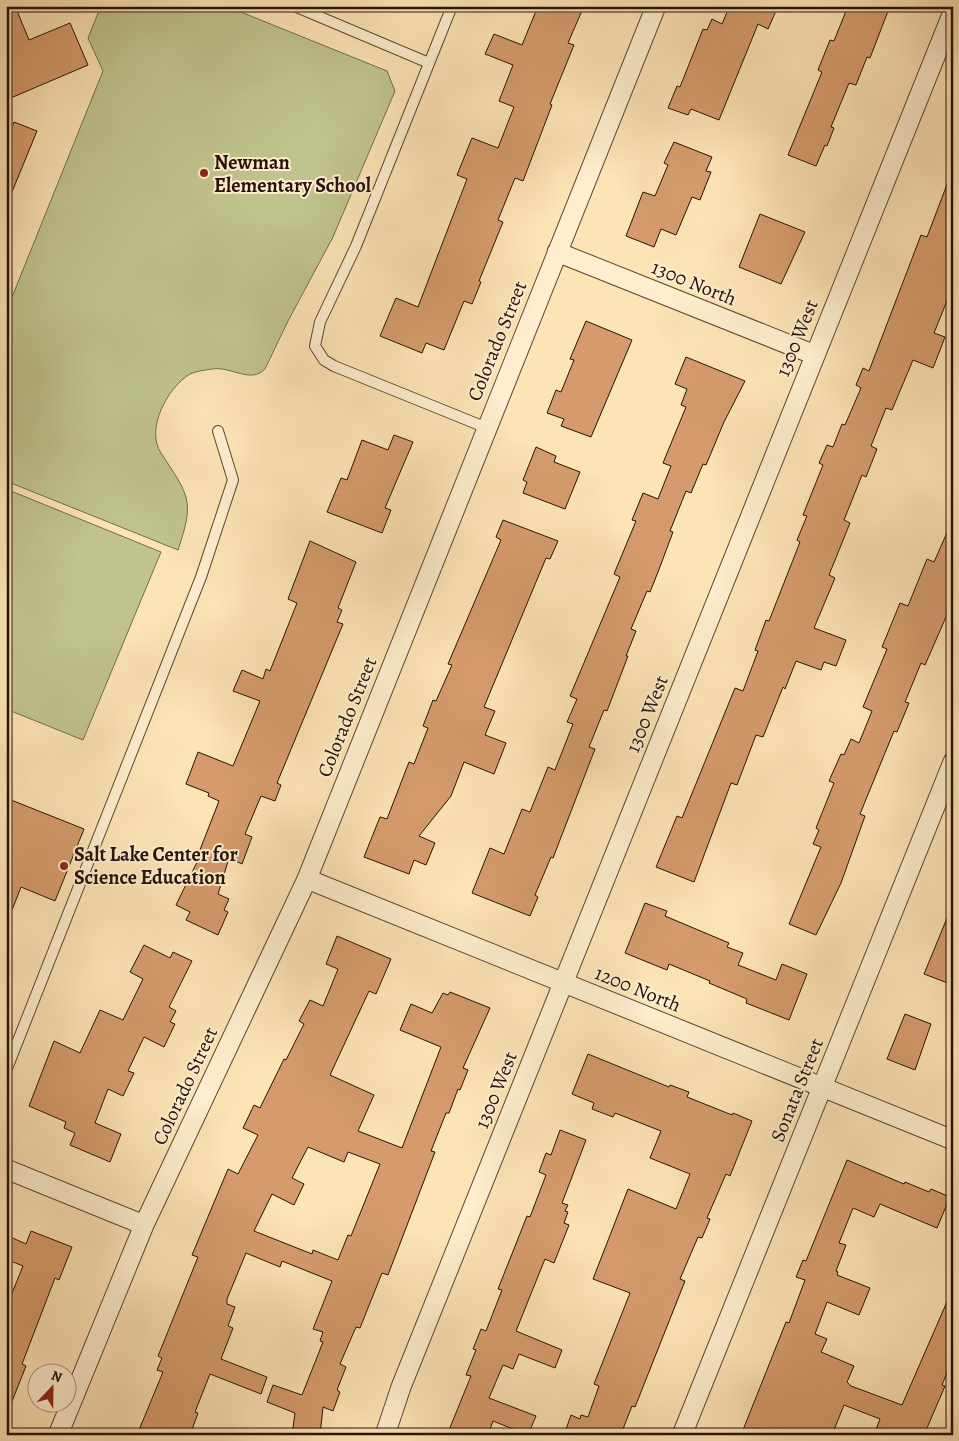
<svg xmlns="http://www.w3.org/2000/svg" width="959" height="1441" viewBox="0 0 959 1441" font-family="Alegreya,serif">
<style>
.green{fill:#c0c48c;stroke:#736b4b}
.building{fill:#d59b6c;stroke:#26120a;fill-rule:evenodd}
.lines{fill:none;stroke-linecap:round;stroke-linejoin:round}
.lane-casing{stroke:#5c4634;stroke-width:12}
.street-casing{stroke:#5c4634;stroke-width:21}
.lane{stroke:#feedce;stroke-width:10}
.street{stroke:#feedce;stroke-width:19}
.poi-dot{fill:#8f2418;stroke:#feedce;stroke-width:2}
.labels{text-anchor:middle;dominant-baseline:central;stroke-width:4;stroke-linejoin:round;paint-order:stroke}
.poi-label{font-size:20px;font-weight:bold;fill:#26120a;stroke:#feedce;text-anchor:start}
.street-label{font-size:20px;fill:#26120a;stroke:#feedce}
</style>
<rect width="100%" height="100%" fill="#fde4b4"/>
<filter id="stains"><feTurbulence type="fractalNoise" baseFrequency=".004" numOctaves="4"/><feColorMatrix values="0 0 0 0 .2 0 0 0 0 .09 0 0 0 0 .02 0 0 0 .5 -.17"/></filter>
<radialGradient id="worn" r=".72"><stop offset=".6" stop-color="#630" stop-opacity="0"/><stop offset="1" stop-color="#630" stop-opacity=".3"/></radialGradient>
<path class="green" d="M101,6H226L387,71L395,91L333,237L288,321L265,369C251,384 231,366 212,369C206,370 196,371 190,374C168,387 145,429 161,453C189,496 195,500 178,550L6,481V312L103,71L88,38Z
M6,489L161,552L83,740L6,709Z"/>
<path class="building" d="M6,6H15L29,40L70,23L88,65L6,100Z
M538,6H584L568,43L574,45L550,104L552,105L523,181L515,178L498,220L503,222L479,281L481,282L472,304L464,301L444,350L426,343L422,353L380,336L396,298L418,307L467,179L457,175L472,138L498,148L514,107L499,101L513,65L485,54L494,34L522,45Z
M715,6H778L768,29L758,24L719,120L691,109L688,115L668,108L677,86L680,87L703,29L707,30L712,19L722,24L727,12Z
M848,6H890L870,58L867,57L856,85L849,83L831,127L834,128L827,146L825,145L816,166L788,155L822,72L818,70L830,40L834,41Z
M14,122L37,131L7,204L6,140Z
M674,142L712,157L706,171L711,172L700,200L692,197L676,235L661,229L654,247L626,236L643,192L655,196L668,165L664,163Z
M951,174L953,286L934,333L945,337L933,368L913,360L892,410L886,408L871,446L877,449L866,477L862,475L844,520L850,523L829,575L835,578L814,628L846,640L836,666L824,662L821,670L796,661L785,689L783,687L763,737L756,735L737,785L731,783L694,882L656,867L677,816L682,818L735,688L743,691L758,651L755,650L766,620L769,621L800,542L797,540L807,516L803,515L823,465L819,463L827,445L833,447L842,424L845,425L861,388L856,385L863,368L869,371L921,235L927,237Z
M760,214L805,232L781,284L739,267Z
M586,321L632,340L591,437L561,426L564,419L547,413L556,390L561,392L574,360L570,359Z
M686,357L745,381L724,422L706,465L703,464L691,493L686,491L670,531L673,532L658,572L650,592L647,591L631,629L636,631L626,656H628L607,711L604,710L589,747L595,749L553,858L551,857L535,895L538,897L530,916L472,893L490,848L504,854L522,809L530,812L548,767L555,770L573,724L567,722L577,699L570,696L620,577L614,574L636,521L632,520L643,493L658,499L671,466L663,463L686,407L681,405L687,389L675,384Z
M394,435L413,442L385,508L391,510L382,533L327,512L341,478L347,480L362,440L388,450Z
M536,447L556,456L554,462L580,472L565,509L523,493L527,482L523,480Z
M953,519V601L925,665L921,663L905,702L909,703L897,732L894,731L860,814L865,816L841,883L816,935L789,924L821,847L813,844L819,830L816,828L834,783L829,781L841,754L844,755L851,739L859,743L872,711L863,707L887,649L882,647L900,603L908,606L927,559L934,562Z
M503,520L558,541L550,559L546,558L484,707L495,711L485,735L506,743L494,774L464,762L451,796L419,836L435,843L426,865L414,860L409,874L364,857L380,817L387,819L409,762L414,764L428,728L423,726L433,700L436,701L452,665L448,664L501,540L496,537Z
M310,541L356,562L338,608L342,610L337,622L343,624L277,783L281,785L275,801L261,796L245,834L252,837L242,864L229,858L218,894L229,899L224,910L228,912L218,935L186,920L190,912L176,905L200,856L198,855L219,801L208,796L209,793L186,784L198,752L233,766L260,701L233,691L242,670L263,679L266,669L270,671L297,603L288,599Z
M6,798L84,829L55,901L21,887L7,923Z
M645,903L667,911L665,916L729,943L727,947L743,953L738,965L776,980L782,964L807,974L789,1020L746,1003L747,999L709,983L710,981L669,964L667,970L625,953Z
M952,906H953V985L924,974Z
M337,936L391,959L376,994L369,991L330,1075L374,1095L358,1131L402,1148L441,1047L400,1030L411,1004L432,1013L443,993L448,995L450,992L490,1008L463,1068L468,1070L460,1090L458,1089L449,1113H446L431,1151L435,1152L388,1275L382,1273L360,1328L356,1327L340,1364L346,1367L337,1390L340,1392L333,1411L323,1407L320,1435H292L295,1413L267,1402L273,1385L302,1395L323,1342L320,1341L323,1332L313,1329L332,1281L282,1261L280,1267L246,1253L227,1299V1304L235,1307L228,1326L233,1328L221,1359L267,1377L261,1394L210,1374L195,1412L198,1413L190,1435H151L139,1430L163,1372L157,1370L162,1358L158,1356L198,1257L192,1255L228,1169L238,1174L258,1135L243,1128L254,1105L260,1108L284,1059L286,1060L304,1024L299,1021L310,1000L323,1006L338,969L326,964ZM308,1147L344,1162L348,1152L380,1164L351,1236L348,1235L338,1260L313,1250L312,1254L254,1231L272,1194L294,1205L304,1184L292,1178Z
M144,945L170,958L173,952L192,961L169,1007L176,1011L170,1022L175,1024L164,1047L144,1037L128,1071L134,1073L123,1096L108,1089L95,1123L121,1134L110,1162L70,1145L75,1133L64,1128L66,1122L29,1106L54,1041L80,1053L100,1010L123,1020L143,979L130,972Z
M905,1014L931,1024L915,1070L887,1059Z
M588,1054L669,1087L670,1085L689,1092L687,1097L732,1115L733,1113L752,1121L730,1176L726,1174L707,1218L710,1219L702,1238L698,1237L680,1279L685,1281L635,1407L632,1406L623,1429L631,1432V1435H564L571,1415L580,1419L581,1415L588,1417L599,1386L594,1384L630,1293L593,1279L628,1189L676,1209L690,1174L650,1158L661,1131L615,1113L613,1117L592,1109L594,1103L572,1094Z
M560,1130L586,1140L562,1203L568,1205L565,1211L568,1212L564,1223L569,1225L554,1263L545,1259L516,1331L562,1350L555,1368L519,1354L513,1369L503,1365L489,1398L536,1416L528,1435L493,1421L488,1435H447L471,1376L466,1375L476,1350L473,1349L481,1329L486,1331L502,1290L498,1289L527,1216L530,1217L546,1175L539,1172L546,1153L551,1155Z
M847,1160L904,1184L905,1182L929,1192L931,1189L950,1197L937,1228L880,1204L874,1217L853,1208L839,1243L846,1245L836,1271L838,1272L837,1275L870,1288L859,1315L827,1302L815,1334L827,1339L821,1352L854,1366L847,1382L851,1386L902,1405L953,1288V1358L942,1385L945,1386L924,1435H874L880,1419L844,1405L832,1435H741L786,1322L789,1323L805,1280L796,1277L803,1260L806,1261Z
M31,1231L72,1247L59,1280L55,1278L22,1364L26,1366L7,1414L6,1308L23,1266L6,1259V1235L26,1244Z"/>
<g class="lines">
<defs>
<path id="lane" d="M294,6L429,63
M452,6L356,246L320,322L315,346L324,360L334,366L487,428
M6,1071L201,577L233,480L218,431"/>
<path id="street" d="M557,252L815,355
M307,879L953,1140
M6,1169L144,1225
M58,1435L144,1225L307,879L656,6
M385,1435L401,1387L953,12
M682,1435L953,762"/>
</defs>
<use href="#lane" class="lane-casing"/>
<use href="#street" class="street-casing"/>
<use href="#lane" class="lane"/>
<use href="#street" class="street"/>
</g>
<g class="poi-dot">
<circle cx="204" cy="173" r="5"/>
<circle cx="64" cy="866" r="5"/>
</g>
<g class="labels">
<g class="poi-label">
<text x="214" y="162">Newman<tspan x="214" dy="23">Elementary School</tspan></text>
<text x="74" y="854">Salt Lake Center for<tspan x="74" dy="23">Science Education</tspan></text>
</g>
<g class="street-label">
<text transform="translate(694 283) rotate(22)">1300 North</text>
<text transform="translate(797 338) rotate(-68)">1300 West</text>
<text transform="translate(497 341) rotate(-68)">Colorado Street</text>
<text transform="translate(647 714) rotate(-68)">1300 West</text>
<text transform="translate(347 717) rotate(-68)">Colorado Street</text>
<text transform="translate(638 989) rotate(22)">1200 North</text>
<text transform="translate(185 1086) rotate(-65)">Colorado Street</text>
<text transform="translate(496 1090) rotate(-68)">1300 West</text>
<text transform="translate(797 1090) rotate(-68)">Sonata Street</text>
</g>
</g>
<rect width="959" height="1441" fill="none" stroke="#fde4b4" stroke-width="25"/>
<rect x="8" y="8" width="944" height="1426" fill="none" stroke="#26120a" stroke-width="2.5"/>
<rect x="12" y="12" width="934" height="1416" fill="none" stroke="#26120a"/>
<g transform="translate(52 1388) rotate(22)"><circle r="24" fill="#feedce" stroke="#a89580"/>
<path d="M0-4L9 19L0 12L-9 19Z" fill="#8f2418"/>
<text y="-8" font-size="14" font-weight="bold" text-anchor="middle" fill="#26120a">N</text>
</g>
<rect width="100%" height="100%" filter="url(#stains)"/>
<rect width="100%" height="100%" fill="url(#worn)"/>
</svg>
